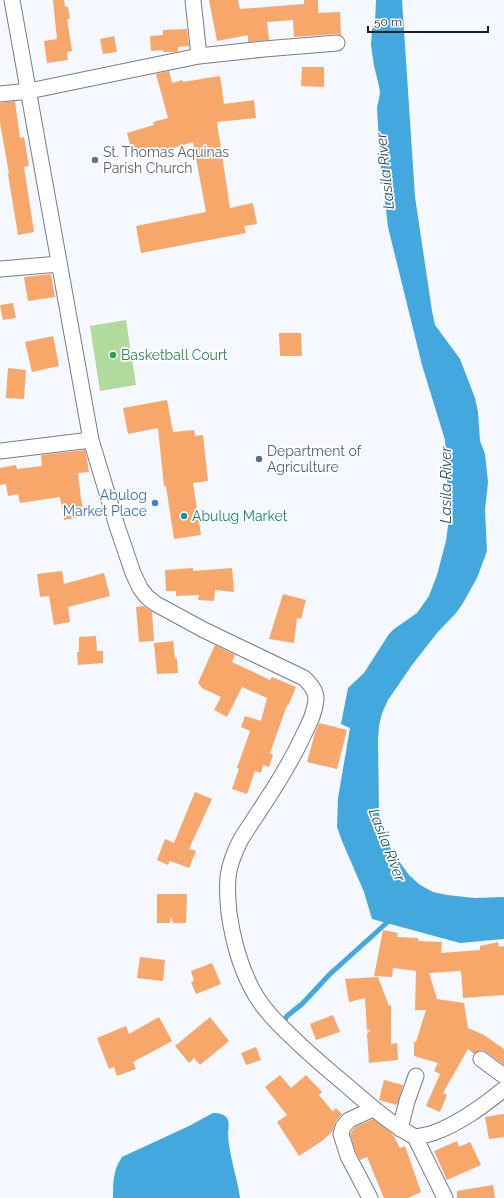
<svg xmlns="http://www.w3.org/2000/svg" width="504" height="1198" viewBox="0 0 504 1198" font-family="Raleway,sans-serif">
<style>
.green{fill:#b0db9d}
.water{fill:#42a8de}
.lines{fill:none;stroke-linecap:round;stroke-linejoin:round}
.stream{stroke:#42a8de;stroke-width:5}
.building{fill:#f7a769}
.street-casing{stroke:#797c82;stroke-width:17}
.street{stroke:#fff;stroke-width:15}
.worship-dot{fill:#6b7280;stroke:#fff;stroke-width:1.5}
.leisure-dot{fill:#2e9e5b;stroke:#fff;stroke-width:1.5}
.service-dot{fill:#5c6f8a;stroke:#fff;stroke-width:1.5}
.shop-dot{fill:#3f7fe0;stroke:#fff;stroke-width:1.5}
.culture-dot{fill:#0f9aa8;stroke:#fff;stroke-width:1.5}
.labels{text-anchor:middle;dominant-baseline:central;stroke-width:3.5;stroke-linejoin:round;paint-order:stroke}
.worship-label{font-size:14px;fill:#5b616d;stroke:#fff;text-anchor:start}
.leisure-label{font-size:14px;fill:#27864d;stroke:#fff;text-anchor:start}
.service-label{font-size:14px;fill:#4e5e75;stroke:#fff;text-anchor:start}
.shop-label{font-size:14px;fill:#366cbe;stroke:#fff;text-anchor:end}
.culture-label{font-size:14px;fill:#0d838f;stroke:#fff;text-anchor:start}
.water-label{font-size:15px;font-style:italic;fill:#285169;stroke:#fff}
</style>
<rect width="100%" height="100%" fill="#f5f8ff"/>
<path class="green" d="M126,320L136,385L100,391L90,326Z"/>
<path class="water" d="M376,0H402L415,197L432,311L435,325L460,359L475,398L478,412L480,441L485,454L488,482L485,510L487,551L477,578L463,603L456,613L437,633L412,665L388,700L382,713L379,726L378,740L379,814L387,841L393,853L409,875L420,885L433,892L447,895L475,898L504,897V939L460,943L372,919L364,892L342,841L337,827L338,798L350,728L341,724L348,688L364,673L389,634L394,629L417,613L429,596L437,575L446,541L449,518L445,440L422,365L388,227L380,161L377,108L380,93L379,86L374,66L371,45L372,30L375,23Z
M213,1113C219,1113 224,1114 227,1118C230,1124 228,1128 228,1134C229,1156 237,1176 240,1198H113C113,1183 113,1170 122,1157L189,1126Z"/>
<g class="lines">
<path class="stream" d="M282,1025L287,1016L302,1004L330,974L391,919"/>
</g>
<path class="building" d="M53,0H64L65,7H68L70,19H67L72,51L67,52L68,60L47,63L44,41L57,39Z
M209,0H238L240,9L304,4V0H318V13L340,12L341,35L336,34L294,37L293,20L267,22L269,40L248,42V35L217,41Z
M187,29L189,46L178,47V51L175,52H163V50L151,51L150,36L163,35V30Z
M114,36L117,52L103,54L100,39Z
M302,67H324V87L301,86Z
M169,71L172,83L182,80L183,82L220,76L224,104L254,100L256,118L217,122L230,208L253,203L257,224L244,226L246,233L141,253L136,226L206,212L193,142L157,153L155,148L133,154L127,133L154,125L153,122L168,118L156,74Z
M15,101L20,138L24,137L29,166L24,167L34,232L18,235L8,174H9L0,122V103Z
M51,274L55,297L28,301L24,277Z
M13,303L16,318L3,320L0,305Z
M279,333H301L302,356H280Z
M53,336L59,366L32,372L25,342Z
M8,368L26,370L24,399L6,398L7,381Z
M167,400L173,432L194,430L195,436L203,435L208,481L193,483L201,535L174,539L166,486H164L158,428L128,434L123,408Z
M85,450L87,459L89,472L78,473L81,499L85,516L64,520L60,497L20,503L18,494L8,496L6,484L0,485V468L16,465L17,469L42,466L41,455Z
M193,568V571L232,568L234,592L215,590L214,601L198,600L199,595L176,596V591H166L165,570Z
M62,571L64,584L104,573L110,596L68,607L70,622L54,625L49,596L40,597L37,574Z
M283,594L306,600L301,619L297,618L294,643L269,639Z
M144,606L152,612L154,641L139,642L136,607Z
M96,636L97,651H103V663L78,665L77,652H79V637Z
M173,641L175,659H177L178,673L157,674L154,643Z
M215,645L235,655L232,662L270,680L272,677L296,687L288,706L287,705L270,753L273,755L269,767L263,765L261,773L255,771L247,794L232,789L239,769L237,768L250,731L241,727L245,716L261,721L267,698L242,687L227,717L214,710L221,697L202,688L198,683Z
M319,723L347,730L337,769L307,762L315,733Z
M195,792L212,799L189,849L196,851L189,868L170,861L168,865L157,860L165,839L174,843Z
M157,894H187L186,923H173L171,916L170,923H157Z
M383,930L398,933L397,937L418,938V941L442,942L441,953L480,950V946L498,942L499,947L504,946V995L463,998L461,971L429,973L437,999L464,1003L468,1028L484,1035L504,1049V1065L486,1052L482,1050L478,1051L474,1054L468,1049L443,1093L447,1095L440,1112L426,1106L440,1074L434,1071L438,1063L414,1056V1042H416L426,1010H415L416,971L393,968L392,977L374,976Z
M140,957L165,960L163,981L137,978Z
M212,963L221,984L196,994L191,982L194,981L191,971Z
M378,977L389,1006L391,1004V1044L397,1043L398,1060L369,1063L367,1034L371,1029L367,1031L365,998L349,1002L345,979Z
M333,1015L340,1032L316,1040L310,1024Z
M159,1017L172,1041L133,1062L136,1069L117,1076L114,1067L109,1069L97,1038L126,1026L129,1034Z
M210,1017L229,1041L200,1065L194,1058L189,1063L175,1046Z
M256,1047L261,1060L246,1065L241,1053Z
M280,1075L291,1088L306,1075L322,1092L319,1095L334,1113L333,1111L336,1108L342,1114L336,1121L332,1132L322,1141L299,1156L277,1122L287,1115L265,1087Z
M384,1080L403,1085L397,1105L379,1100Z
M504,1114V1137L489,1139L485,1117Z
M373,1119L392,1133L400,1148L405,1146L421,1192L408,1198H384L367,1157L360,1160L356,1153L350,1134L355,1127Z
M457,1141L459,1147L470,1142L481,1165L447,1180L434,1151Z
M493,1185L495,1198H457V1191Z"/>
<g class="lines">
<defs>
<path id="street" d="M12,0L91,440L117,526L133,573L140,588L147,597L156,604L204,630L304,678C310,684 316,690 316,699C315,712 310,722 304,734C287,771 263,805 241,839C226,868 226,882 229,913C233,941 241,971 256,996C266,1012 279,1025 292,1037C309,1054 327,1069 345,1084C367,1103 389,1123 415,1137C421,1136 427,1135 433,1133C459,1124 483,1106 504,1089
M193,0L199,56
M0,94L29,91L199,56L264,49L337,43
M0,269L59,264
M0,451L91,440
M481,1059L504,1076
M400,1129L407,1101L416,1076
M415,1137L445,1198
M370,1198L348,1156L341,1134L343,1127L349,1120L373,1109"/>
</defs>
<use href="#street" class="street-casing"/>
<use href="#street" class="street"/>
</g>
<circle class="worship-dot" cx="95" cy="160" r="4"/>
<circle class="leisure-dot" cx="113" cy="355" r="4"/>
<circle class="service-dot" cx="259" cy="459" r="4"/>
<circle class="shop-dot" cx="155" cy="503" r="4"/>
<circle class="culture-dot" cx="184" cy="516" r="4"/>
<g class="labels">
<g class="worship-label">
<text x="103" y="152">St. Thomas Aquinas<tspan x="103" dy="16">Parish Church</tspan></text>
</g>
<g class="leisure-label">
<text x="121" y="355">Basketball Court</text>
</g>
<g class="service-label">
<text x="267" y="451">Department of<tspan x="267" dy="16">Agriculture</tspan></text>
</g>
<g class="shop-label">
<text x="147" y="495">Abulog<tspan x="147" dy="16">Market Place</tspan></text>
</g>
<g class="culture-label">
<text x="192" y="516">Abulug Market</text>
</g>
<g class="water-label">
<text transform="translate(385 171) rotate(-96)">Lasila River</text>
<text transform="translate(446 485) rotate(-90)">Lasila River</text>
<text transform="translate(387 845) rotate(69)">Lasila River</text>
</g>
</g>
<path d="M368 26v6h120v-6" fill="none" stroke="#1d1e21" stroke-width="2"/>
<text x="374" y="26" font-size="12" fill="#1d1e21" stroke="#ffffff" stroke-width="3" paint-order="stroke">50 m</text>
</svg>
